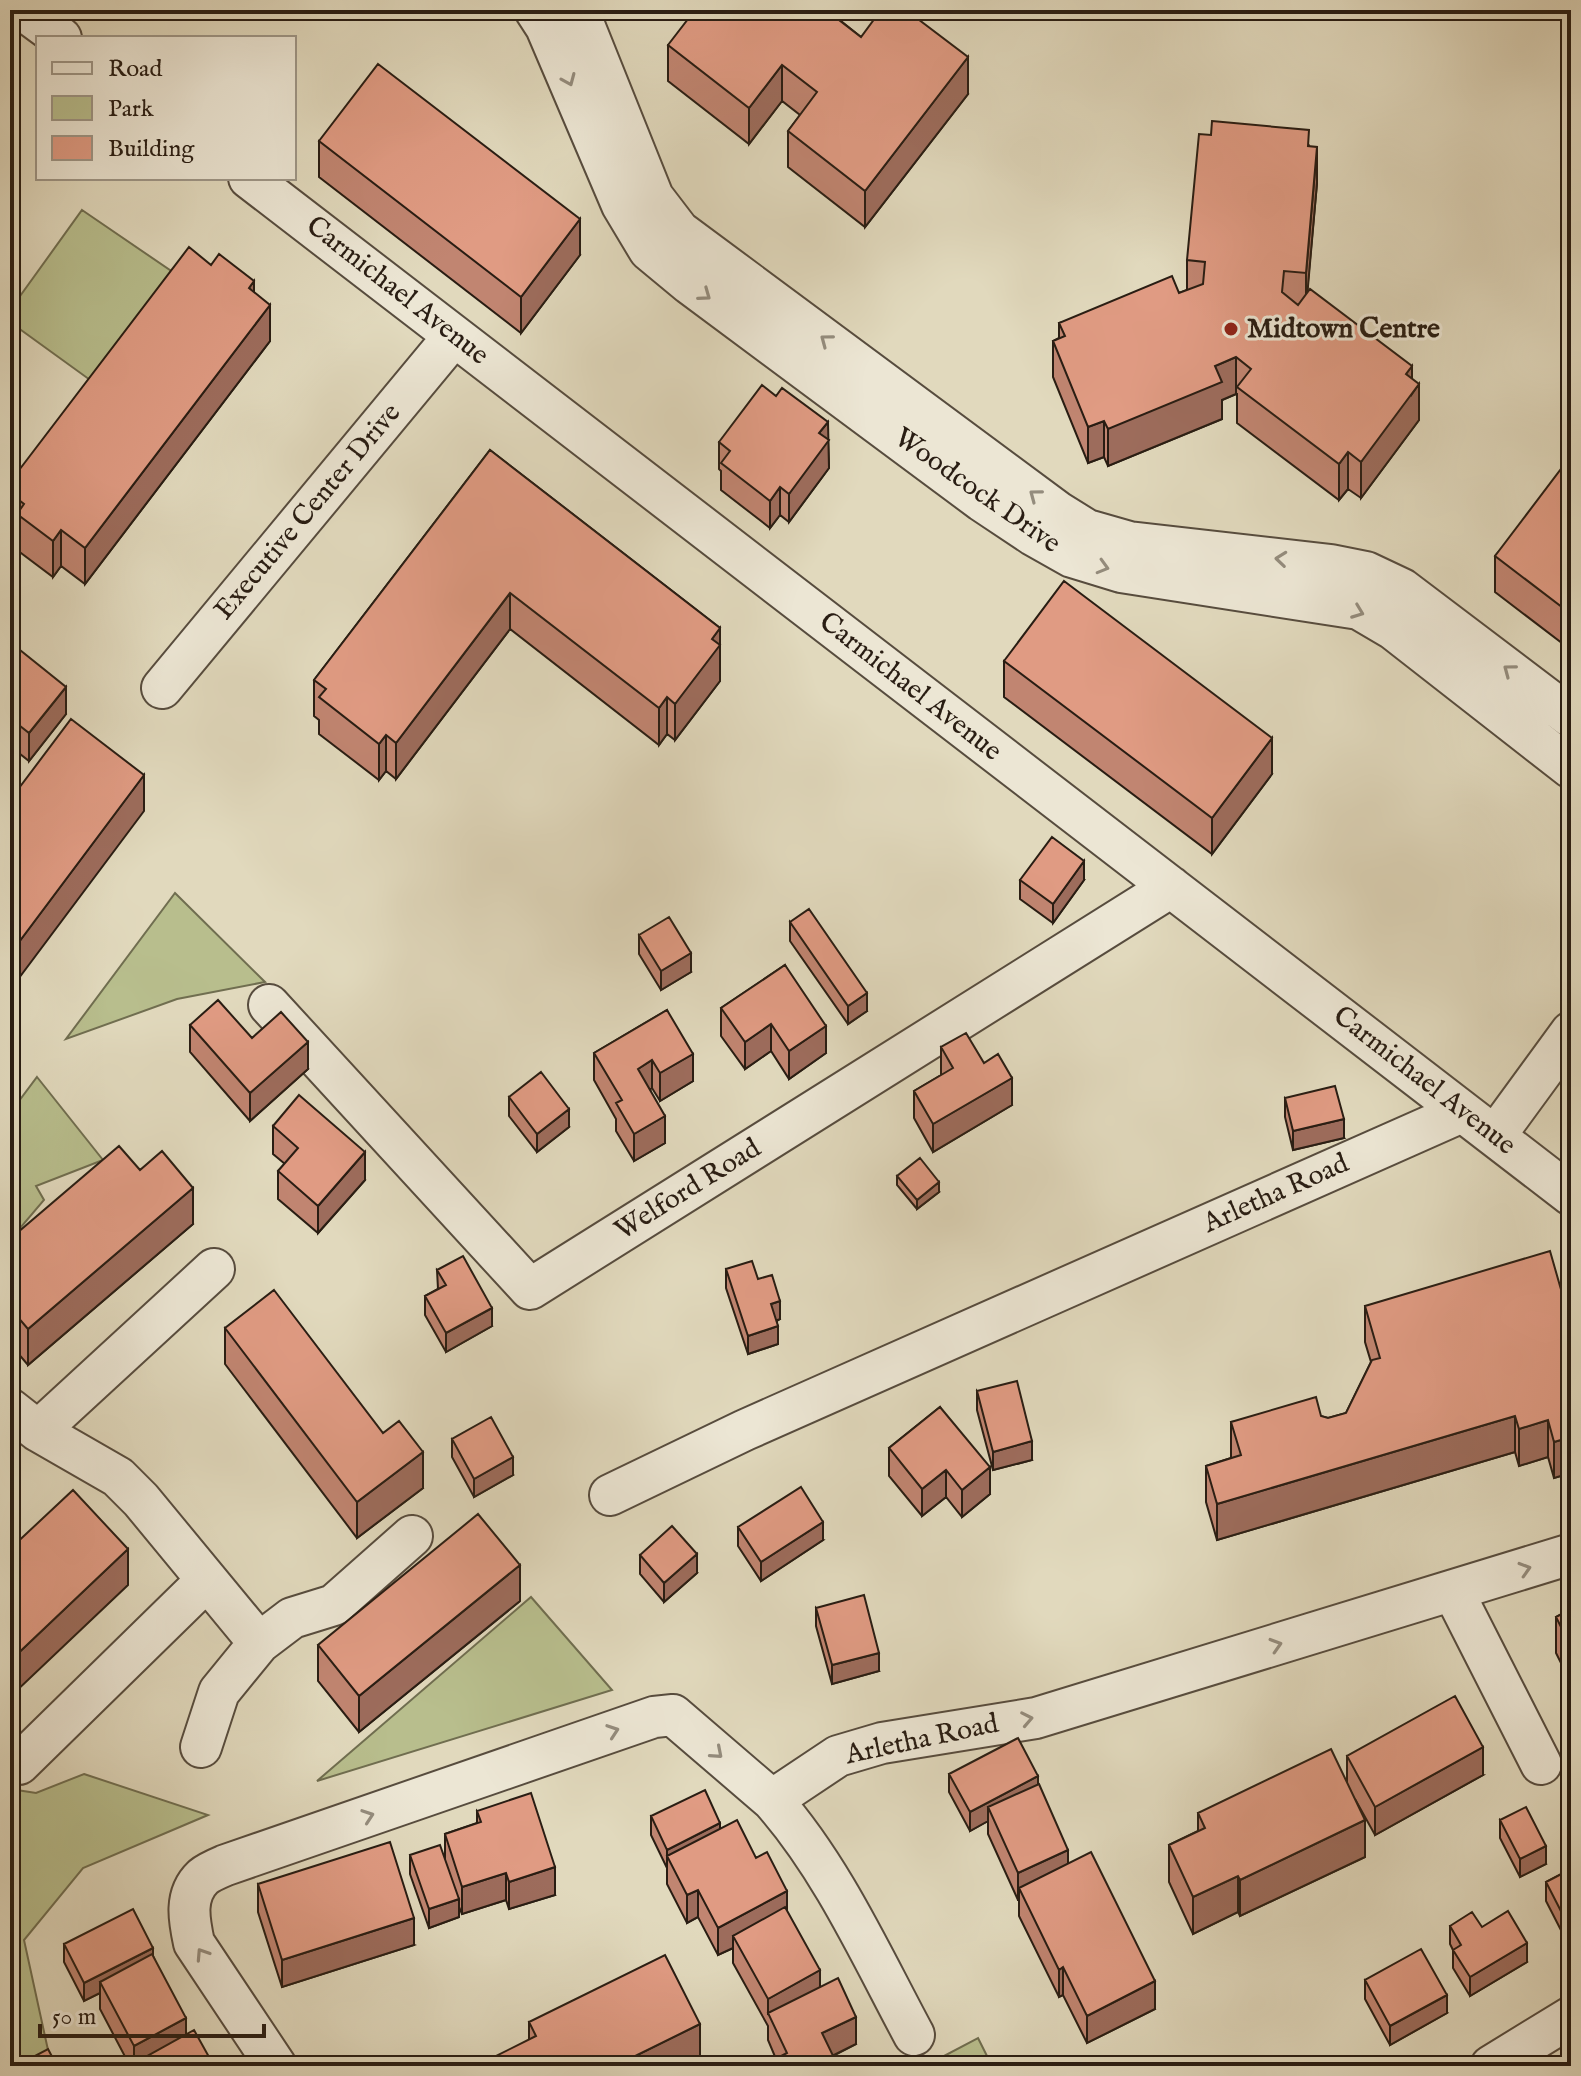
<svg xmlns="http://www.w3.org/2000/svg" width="1581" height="2076" viewBox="0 0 1581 2076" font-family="'IM FELL English',serif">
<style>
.green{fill:#b8be8d;stroke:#706e50;stroke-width:2}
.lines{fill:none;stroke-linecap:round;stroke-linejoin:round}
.minor-casing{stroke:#574c3e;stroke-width:44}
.minor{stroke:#ece6d4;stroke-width:40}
.wall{fill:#c18571;stroke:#291d13;stroke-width:2}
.shaded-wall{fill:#9d6c5c;stroke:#291d13;stroke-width:2}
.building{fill:#e09b83;stroke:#291d13;stroke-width:2}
.oneway{stroke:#948c7d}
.poi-dot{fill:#8f2418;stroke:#ece6d4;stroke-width:3}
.labels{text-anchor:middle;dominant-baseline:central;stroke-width:6;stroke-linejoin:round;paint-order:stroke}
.street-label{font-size:28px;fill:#291d13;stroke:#ece6d4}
.poi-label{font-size:28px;font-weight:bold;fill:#291d13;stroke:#ece6d4;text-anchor:start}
</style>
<rect width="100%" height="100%" fill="#e1d9bd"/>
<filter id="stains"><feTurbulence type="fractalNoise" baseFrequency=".0025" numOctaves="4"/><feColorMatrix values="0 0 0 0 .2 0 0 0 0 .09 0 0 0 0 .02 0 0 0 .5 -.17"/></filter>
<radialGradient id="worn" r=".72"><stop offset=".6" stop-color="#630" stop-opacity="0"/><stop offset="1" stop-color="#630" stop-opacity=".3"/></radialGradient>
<path class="green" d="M82,210L183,279L97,385L10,322V310Z
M175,893L265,982L177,999L66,1039Z
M37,1077L103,1160L36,1186L44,1200L10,1240V1113Z
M531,1597L612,1690L317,1781Z
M84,1774L208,1815L83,1868L24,1940L48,2050L21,2066H10V1789L36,1793Z
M978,2038L992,2066H925Z"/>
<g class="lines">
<defs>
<path id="minor" d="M23,10L61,38
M535,10L546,27L622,205L649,250L690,284L982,501L1033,535L1072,557L1121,572L1359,609L1393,629L1571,768
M578,10L653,197L679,231L1058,512L1087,530L1129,542L1331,565L1366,572L1402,589L1571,717
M249,178L1571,1195
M162,688L454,336
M269,1005L530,1289L1171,887
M1495,1136L1571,1032
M10,1409L38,1431L118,1477L141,1500L259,1643
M38,1431L214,1269
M610,1495L745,1430L1462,1112
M1453,1591L1541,1764
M201,1747L219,1692L259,1643L292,1618L334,1605L412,1536
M19,1764L207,1580
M772,1800C832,1868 871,1955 914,2035
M276,2066L194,1943C189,1920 184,1895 203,1877C209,1872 219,1868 226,1865L654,1717L673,1715L772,1800L838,1756L882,1743L1036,1718L1571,1554
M1491,2066L1571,2017"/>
</defs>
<use href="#minor" class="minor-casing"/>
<use href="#minor" class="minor"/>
</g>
<path class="wall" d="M849,10L841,21L861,37L968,94L865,227L788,167V131L800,115L782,101L749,144L668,81V45Z
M319,141L580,255L521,333L319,177Z
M1309,146L1317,183L1307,293L1412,379L1419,420L1361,498L1348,489L1339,500L1237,423V394H1236L1222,400V419L1108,466L1104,457L1088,463L1053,377V341L1059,338V323L1179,293L1187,290V260Z
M211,265L254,293L270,341L85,584L61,566L53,577L17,550V535L10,529V482Z
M828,439L829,468L789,522L780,515L770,528L721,490V471L719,469V442Z
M490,450L720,628V681L675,740L667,734L659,745L510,629L396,779L386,771L379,780L319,734V720L314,716V680Z
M1571,470V650L1495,592V556Z
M10,642L66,714L29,761L10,746Z
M1004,661L1272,774L1212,854L1004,697Z
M1020,880H1084L1053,923L1020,899Z
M790,922L867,1011L848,1024L790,941Z
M639,935L691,972L661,990L639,954Z
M785,965L826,1053L789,1079L771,1051L745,1069L721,1036V1008Z
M667,1010L693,1081L660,1101L652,1088L650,1089L665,1143L634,1161L616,1131V1119L594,1080V1053Z
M190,1025L252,1038L308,1069L250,1121L190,1052Z
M941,1047L984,1063L1012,1105L933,1152L914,1118V1091L941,1075Z
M509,1097L569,1127L537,1152L509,1116Z
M1285,1098L1344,1138L1293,1150L1285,1117Z
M273,1126L365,1180L318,1233L278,1199V1171L285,1164L273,1154Z
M140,1170L193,1224L28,1365L10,1344V1239Z
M897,1176L939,1192L917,1209L897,1185Z
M726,1269L758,1279L780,1319L777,1321L778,1344L748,1354L726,1288Z
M437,1270L492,1326L446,1352L425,1315V1296L438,1289Z
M1365,1306L1566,1307L1571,1309V1473L1554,1478L1548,1457L1519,1466L1515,1452L1217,1540L1206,1502V1466L1231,1458V1422L1321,1416L1328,1418L1346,1413L1371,1362L1365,1342Z
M225,1328L383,1433L423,1488L357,1538L225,1364Z
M977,1391L1032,1460L993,1470L977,1410Z
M940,1407L990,1494L962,1517L946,1497L922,1516L889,1476V1448Z
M452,1439L513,1475L474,1497L452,1457Z
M738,1527L823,1540L761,1581L738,1546Z
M640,1555L697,1573L664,1602L640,1574Z
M520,1601L359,1732L318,1681V1645Z
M816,1608L879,1671L832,1684L816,1626Z
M1571,1609V1683L1556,1653V1617Z
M1347,1756L1483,1775L1375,1835L1355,1799L1365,1857L1240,1916L1238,1912L1193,1934L1169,1882V1845L1198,1831V1813L1347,1782Z
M949,1774L1038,1784L1068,1864L1155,2009L1087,2043L1063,1995L1059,1997L1019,1916V1900H1018L988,1834V1821L970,1831L949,1792Z
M477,1811L555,1895L509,1909L506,1900L462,1914L459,1907V1917L429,1928L410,1874V1855L445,1858V1834L477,1823Z
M651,1816L720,1829L756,1858L787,1912L820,1987L856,2044L833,2056L776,2059L768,2040V2026L733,1963V1948L718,1955L698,1917L687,1923L667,1884V1868L651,1835Z
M1500,1820L1546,1864L1520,1877L1500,1838Z
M1571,1869V1932L1564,1936L1546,1901V1882Z
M258,1884L414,1945L282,1987L258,1912Z
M1450,1926L1482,1927L1527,1962L1470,1996L1453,1968V1950L1450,1944Z
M64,1944L153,1956L186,2034L214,2066H130L100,2009V1993L84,2001L64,1962Z
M1365,1980L1447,2013L1390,2045L1365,1999Z
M529,2022L700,2060L529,2040Z"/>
<path class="shaded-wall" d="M823,10H849L823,44Z
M968,57V94L865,227V191Z
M782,65V101L749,144V108Z
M1317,147V183L1306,309V273Z
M580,219V255L521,333V297Z
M254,281V317L249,288Z
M270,305V341L85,584V548Z
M1236,357V394L1222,400V419L1108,466V429L1215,366Z
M1412,366V394L1419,384V420L1361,498V462L1406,374Z
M1104,421V457L1088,463V427Z
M828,422L829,468L789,522V494L819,433Z
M1348,452V489L1339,500V464Z
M780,487V515L770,528V501Z
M61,530V566L53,577V541Z
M510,593V629L396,779V743Z
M720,628V681L675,740V704L712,639Z
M66,687V714L29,761V733Z
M667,697V734L659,745V708Z
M386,735V771L379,780V744Z
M1272,738V774L1212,854V818Z
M144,775V811L10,990V954Z
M1084,861V880L1053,923V904Z
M691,953V972L661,990V971Z
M867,993V1011L848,1024V1006Z
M771,1024V1051L745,1069V1042Z
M826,1026V1053L789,1079V1051Z
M308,1042V1069L250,1121V1093Z
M693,1054V1081L660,1101V1073Z
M652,1060V1088L638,1096V1069Z
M1012,1078V1105L933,1152V1124Z
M569,1109V1127L537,1152V1134Z
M665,1116V1143L634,1161V1134Z
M1344,1119V1138L1293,1150V1131Z
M365,1152V1180L318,1233V1206Z
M939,1182V1192L917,1209V1200Z
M193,1188V1224L28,1365V1329Z
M780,1301V1319L771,1323V1304Z
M492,1308V1326L446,1352V1333Z
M778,1326V1344L748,1354V1336Z
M1515,1416V1452L1217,1540V1504Z
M1548,1420V1457L1519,1466V1429Z
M1571,1437V1473L1554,1478V1442Z
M1032,1441V1460L993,1470V1452Z
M423,1452V1488L357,1538V1502Z
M513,1457V1475L474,1497V1479Z
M990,1467V1494L962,1517V1490Z
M946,1470V1497L922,1516V1489Z
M823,1522V1540L761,1581V1562Z
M128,1549V1585L10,1697V1661Z
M697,1554V1573L664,1602V1583Z
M520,1565V1601L359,1732V1696Z
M879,1653V1671L832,1684V1665Z
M1483,1747V1775L1375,1835V1807Z
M1038,1776V1794L988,1807V1821L970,1831V1812Z
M1365,1820V1857L1240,1916V1880Z
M720,1823V1842L667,1856V1868V1850Z
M1546,1846V1864L1520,1877V1859Z
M1068,1850V1877L1019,1888V1900H1018V1873Z
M555,1867V1895L509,1909V1882Z
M506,1873V1900L462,1914V1887Z
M1238,1876V1912L1193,1934V1897Z
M698,1890V1917L687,1923V1895Z
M787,1891V1919L733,1936V1948L718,1955V1928Z
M459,1899V1917L429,1928V1909Z
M1571,1913V1932L1564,1936V1917Z
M414,1918V1945L282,1987V1960Z
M1527,1943V1962L1470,1996V1977Z
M153,1948V1966L100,1982V1993L84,2001V1983Z
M1063,1967V1995L1059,1997V1970Z
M820,1970V1998L768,2014V1999Z
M1155,1981V2009L1087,2043V2016Z
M1447,1995V2013L1390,2045V2026Z
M856,2017V2044L822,2061V2033Z
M186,2018V2046L142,2059V2066H134V2046Z
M700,2024V2060L688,2066H615Z"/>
<path class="building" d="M695,10H826L861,37L881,10H906L968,57L865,191L788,131L817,92L782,65L749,108L668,45Z
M378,64L580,219L521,297L319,141Z
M1212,121L1309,130L1308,146L1317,147L1306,273L1284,271L1282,292L1298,305L1310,289L1412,366L1406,374L1419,384L1361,462L1348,452L1339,464L1237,387L1251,369L1236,357L1215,366L1222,382L1108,429L1104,421L1088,427L1053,341L1065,336L1059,323L1172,276L1179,293L1203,284L1205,262L1187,260L1199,134L1211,135Z
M189,247L211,265L219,254L254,281L249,288L270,305L85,548L61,530L53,541L17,514L24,504L10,493V482Z
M762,385L776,396L782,388L828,422L819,433L829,440L789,494L780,487L770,501L721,463L730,451L719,442Z
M490,450L720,628L712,639L720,645L675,704L667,697L659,708L510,593L396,743L386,735L379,744L319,697L326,689L314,680Z
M1564,465L1571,470V614L1495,556Z
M1064,581L1272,738L1212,818L1004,661Z
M10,642L66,687L29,733L10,718Z
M71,719L144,775L10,954V800Z
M1052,837L1084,861L1053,904L1020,880Z
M809,909L867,993L848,1006L790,922Z
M669,917L691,953L661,971L639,935Z
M785,965L826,1026L789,1051L771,1024L745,1042L721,1008Z
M218,1000L252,1038L281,1012L308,1042L250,1093L190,1025Z
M667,1010L693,1054L660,1073L652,1060L638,1069L665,1116L634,1134L616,1103L622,1100L594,1053Z
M966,1033L984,1063L998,1054L1012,1078L933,1124L914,1091L953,1068L941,1047Z
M541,1072L569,1109L537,1134L509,1097Z
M1335,1086L1344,1119L1293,1131L1285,1098Z
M299,1095L365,1152L318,1206L278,1171L298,1148L273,1126Z
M119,1146L140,1170L162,1151L193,1188L28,1329L10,1308V1239Z
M920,1158L939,1182L917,1200L897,1176Z
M1550,1251L1566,1307L1571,1309V1437L1554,1442L1548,1420L1519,1429L1515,1416L1217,1504L1206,1466L1241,1455L1231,1422L1316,1397L1321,1416L1328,1418L1346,1413L1372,1360L1380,1358L1365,1306Z
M463,1256L492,1308L446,1333L425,1296L446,1285L437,1270Z
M752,1261L758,1279L772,1275L780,1301L771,1304L778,1326L748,1336L726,1269Z
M274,1290L383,1433L399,1421L423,1452L357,1502L225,1328Z
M1017,1381L1032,1441L993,1452L977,1391Z
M940,1407L990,1467L962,1490L946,1470L922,1489L889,1448Z
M491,1417L513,1457L474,1479L452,1439Z
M801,1487L823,1522L761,1562L738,1527Z
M73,1490L128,1549L10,1661V1549Z
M478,1514L520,1565L359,1696L318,1645Z
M672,1526L697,1554L664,1583L640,1555Z
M864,1595L879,1653L832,1665L816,1608Z
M1571,1609V1647L1556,1617Z
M1455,1696L1483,1747L1375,1807L1347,1756Z
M1018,1738L1038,1776L970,1812L949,1774Z
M1331,1749L1365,1820L1240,1880L1238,1876L1193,1897L1169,1845L1205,1828L1198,1813Z
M1039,1784L1068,1850L1018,1873L988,1807Z
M705,1790L720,1823L667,1850L651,1816Z
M531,1793L555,1867L509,1882L506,1873L462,1887L445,1834L481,1822L477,1811Z
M1526,1807L1546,1846L1520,1859L1500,1820Z
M737,1820L756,1858L767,1852L787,1891L718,1928L698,1890L687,1895L667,1856Z
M390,1842L414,1918L282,1960L258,1884Z
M440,1845L459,1899L429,1909L410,1855Z
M1091,1852L1155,1981L1087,2016L1063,1967L1059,1970L1019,1888Z
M1571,1869V1913L1564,1917L1546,1882Z
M785,1907L820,1970L768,1999L733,1936Z
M133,1909L153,1948L84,1983L64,1944Z
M1508,1911L1527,1943L1470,1977L1453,1950L1461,1945L1450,1926L1472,1912L1482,1927Z
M1421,1949L1447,1995L1390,2026L1365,1980Z
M152,1954L186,2018L134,2046L100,1982Z
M665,1955L700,2024L615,2066H476L536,2036L529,2022Z
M838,1978L856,2017L822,2033L838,2066H762L787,2053L768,2013Z
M194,2030L214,2066H146L142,2059Z
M48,2049L57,2066H16Z"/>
<defs><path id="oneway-chevron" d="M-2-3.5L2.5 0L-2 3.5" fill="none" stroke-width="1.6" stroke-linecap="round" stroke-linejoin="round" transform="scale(2)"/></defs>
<g class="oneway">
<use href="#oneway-chevron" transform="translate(569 80) rotate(67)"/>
<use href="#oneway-chevron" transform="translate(705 295) rotate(36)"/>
<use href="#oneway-chevron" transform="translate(826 340) rotate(-143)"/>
<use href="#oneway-chevron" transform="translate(1035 495) rotate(-143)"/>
<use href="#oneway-chevron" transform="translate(1281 559) rotate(-174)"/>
<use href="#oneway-chevron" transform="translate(1103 567) rotate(16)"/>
<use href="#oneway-chevron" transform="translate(1358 612) rotate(21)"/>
<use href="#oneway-chevron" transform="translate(1509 670) rotate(-143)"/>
<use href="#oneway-chevron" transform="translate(1525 1569) rotate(-17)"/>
<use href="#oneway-chevron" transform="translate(1276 1645) rotate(-17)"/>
<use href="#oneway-chevron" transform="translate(1027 1719) rotate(-11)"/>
<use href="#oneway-chevron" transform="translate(613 1731) rotate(-19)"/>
<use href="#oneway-chevron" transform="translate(717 1753) rotate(41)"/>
<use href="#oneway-chevron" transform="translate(368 1816) rotate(-19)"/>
<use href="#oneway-chevron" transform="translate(202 1954) rotate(-123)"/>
</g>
<circle class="poi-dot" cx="1231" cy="329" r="8"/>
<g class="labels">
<g class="street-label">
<text transform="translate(397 291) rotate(38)">Carmichael Avenue</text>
<text transform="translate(977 491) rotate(35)">Woodcock Drive</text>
<text transform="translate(308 512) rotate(-50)">Executive Center Drive</text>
<text transform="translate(910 687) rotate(38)">Carmichael Avenue</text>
<text transform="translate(1424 1081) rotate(38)">Carmichael Avenue</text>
<text transform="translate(688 1190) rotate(-32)">Welford Road</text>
<text transform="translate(1276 1194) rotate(-24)">Arletha Road</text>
<text transform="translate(922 1740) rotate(-12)">Arletha Road</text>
</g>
<g class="poi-label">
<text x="1247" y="329">Midtown Centre</text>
</g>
</g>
<rect width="1581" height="2076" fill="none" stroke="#e1d9bd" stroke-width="40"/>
<rect x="12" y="12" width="1557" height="2052" fill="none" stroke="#291d13" stroke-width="4"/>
<rect x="20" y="20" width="1541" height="2036" fill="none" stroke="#291d13" stroke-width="2"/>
<rect x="36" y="36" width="260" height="144" fill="#ece6d4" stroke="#9e9687" stroke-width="2"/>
<rect x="52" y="62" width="40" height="12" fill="#ece6d4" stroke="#9e9687" stroke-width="2"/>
<text x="108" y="76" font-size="24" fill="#291d13">Road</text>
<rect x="52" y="96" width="40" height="24" fill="#b8be8d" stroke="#9e9687" stroke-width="2"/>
<text x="108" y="116" font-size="24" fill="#291d13">Park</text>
<rect x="52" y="136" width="40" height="24" fill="#e09b83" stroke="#9e9687" stroke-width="2"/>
<text x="108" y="156" font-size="24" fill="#291d13">Building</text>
<path d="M40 2024v12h224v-12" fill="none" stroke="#291d13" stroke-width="4"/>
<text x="52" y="2024" font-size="24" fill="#291d13" stroke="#ece6d4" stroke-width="6" paint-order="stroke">50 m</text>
<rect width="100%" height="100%" filter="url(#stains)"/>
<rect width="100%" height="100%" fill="url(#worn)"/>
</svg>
